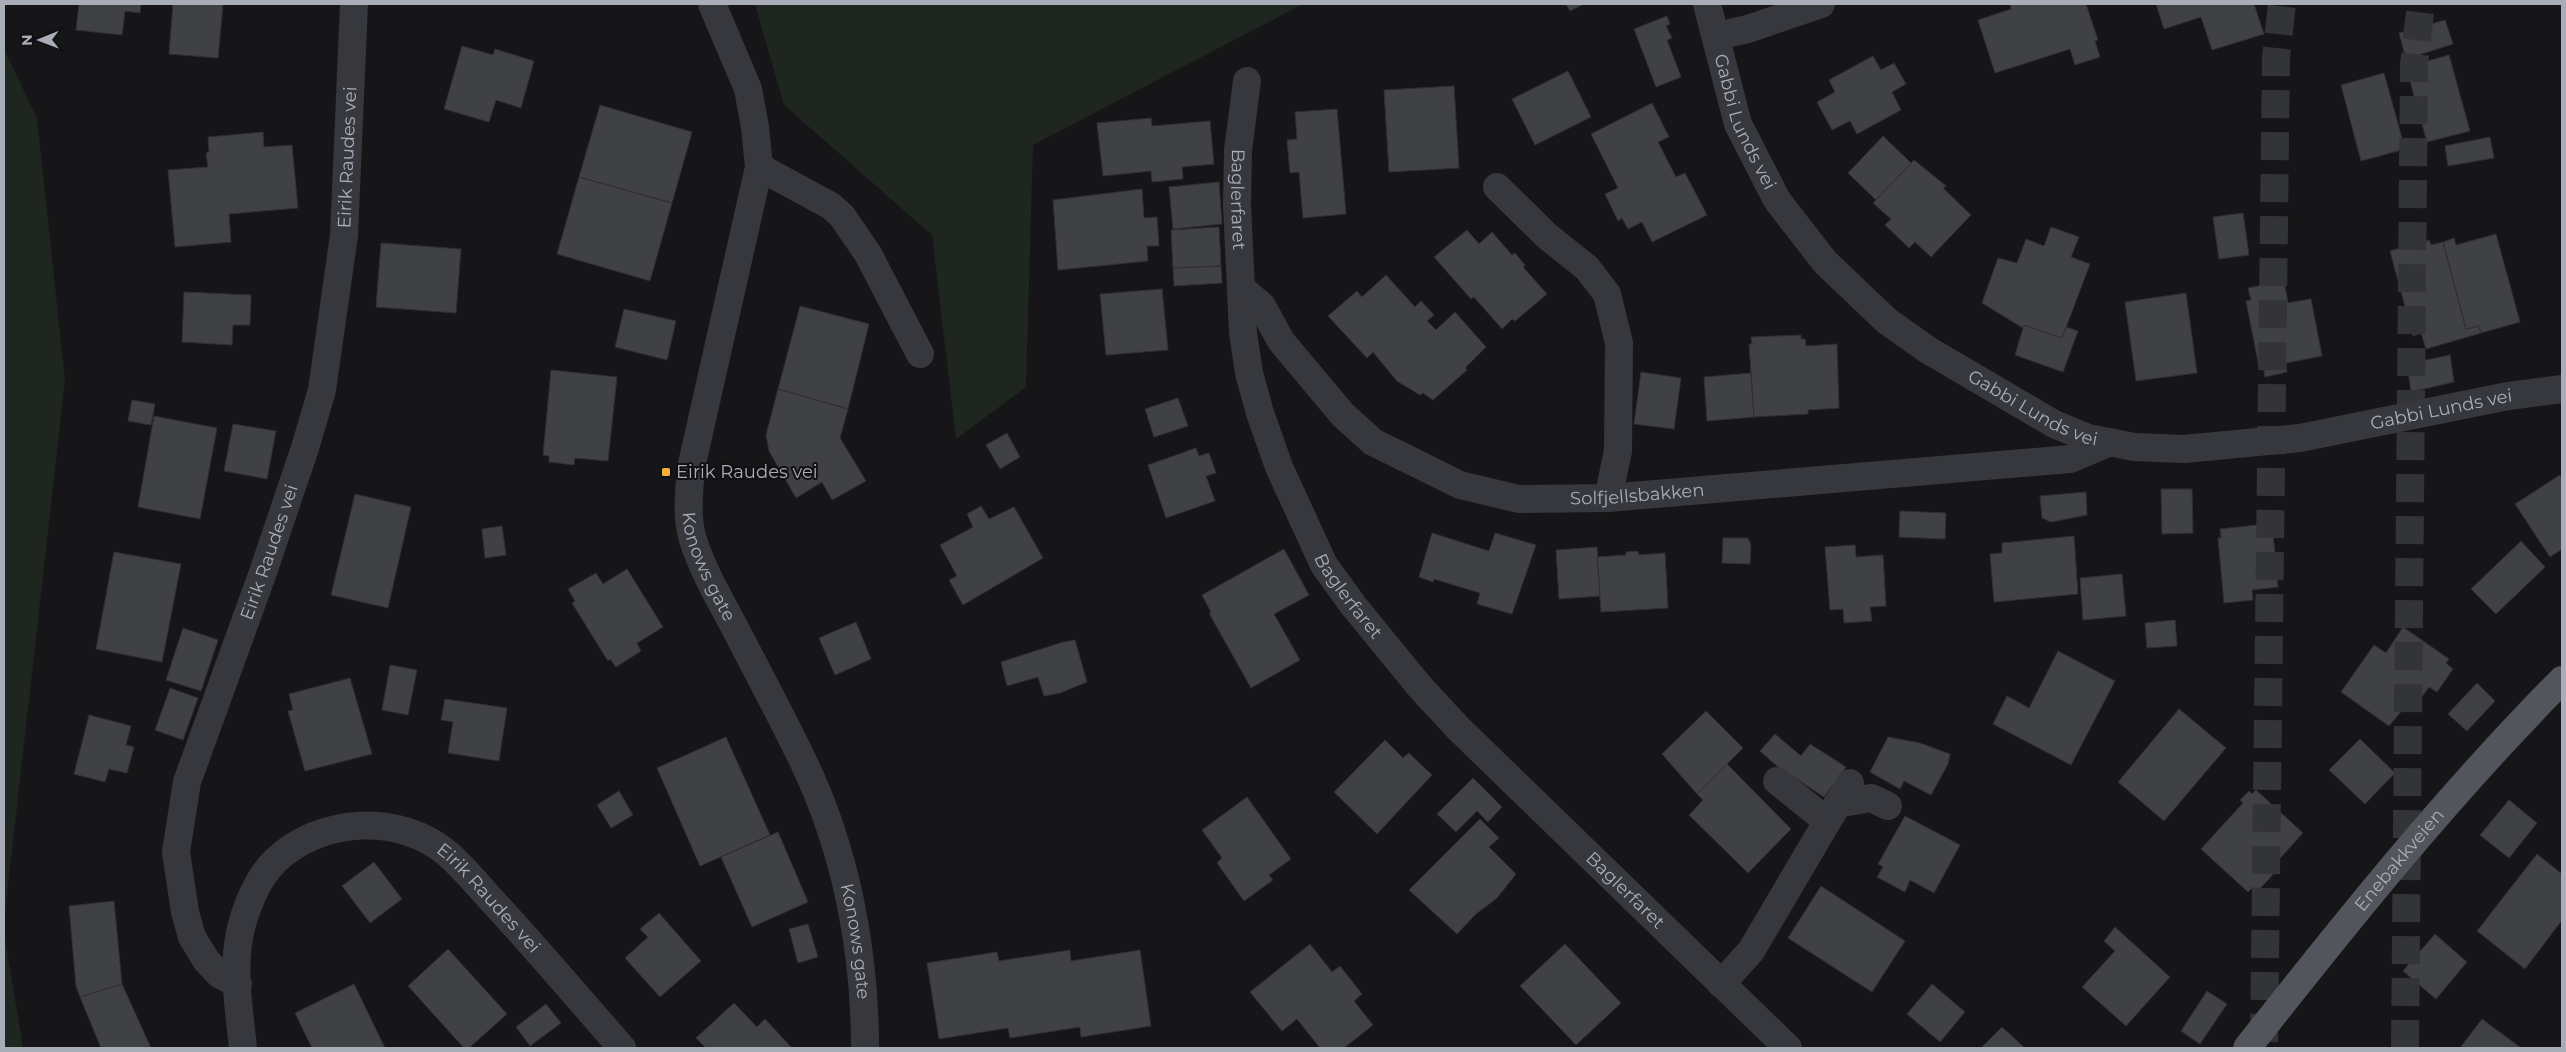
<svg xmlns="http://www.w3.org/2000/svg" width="2566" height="1052" viewBox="0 0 2566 1052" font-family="Montserrat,sans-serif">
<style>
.green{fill:#1e261f}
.building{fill:#404145;stroke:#303034}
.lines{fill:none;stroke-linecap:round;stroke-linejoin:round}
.highway-tunnel{stroke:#333438;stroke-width:28;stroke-dasharray:28 14;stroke-linecap:butt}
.minor{stroke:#37383d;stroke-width:28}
.major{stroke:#53555c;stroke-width:28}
.poi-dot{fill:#f2b134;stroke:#111113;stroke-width:2}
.labels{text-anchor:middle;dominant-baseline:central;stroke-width:4;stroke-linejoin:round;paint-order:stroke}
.street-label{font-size:18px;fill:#a8adb8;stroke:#111113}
.poi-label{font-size:18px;fill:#a8adb8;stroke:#111113;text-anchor:start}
</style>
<rect width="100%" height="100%" fill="#161618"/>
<path class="green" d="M755,4H1303L1033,145L1026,387L956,439L932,235L784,105Z
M4,49L37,118L65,380L4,922Z
M4,933L23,1048H4Z"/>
<path class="building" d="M79,4H141L140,13L125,11L122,35L76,30Z
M173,4H223L218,58L169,54Z
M1566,4H1584L1570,11Z
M2010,4H2086L2098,40L2095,41L2100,57L2075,65L2070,49L1995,73L1978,20L2011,9Z
M2156,4H2254L2264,34L2212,50L2201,17L2164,29Z
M1667,16L1670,24L1666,26L1672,38L1667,40L1681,77L1656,87L1634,29Z
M2445,20L2453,44L2406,59L2399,33Z
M462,46L493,55L495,49L534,61L521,108L496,100L489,122L444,109Z
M2449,55L2470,131L2427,142L2406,67Z
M1873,56L1881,70L1894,63L1906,84L1892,92L1901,110L1857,134L1850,121L1832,130L1817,102L1835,92L1829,80Z
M1568,71L1591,117L1535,145L1512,99Z
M2384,73L2405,149L2361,161L2341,85Z
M1454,86L1459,168L1389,172L1384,90Z
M1652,103L1669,137L1658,142L1676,177L1685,173L1707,215L1652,242L1642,222L1628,229L1622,218L1618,221L1605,194L1618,188L1591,134Z
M600,105L692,132L672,203L579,177Z
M1337,109L1346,214L1303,218L1299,172L1290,173L1287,140L1297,139L1295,112Z
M1151,118L1152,126L1210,121L1214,164L1182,167L1183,179L1152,182L1151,171L1103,176L1097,123Z
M263,132L264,147L292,145L298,208L229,214L231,242L175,247L168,170L208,167L206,153L209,152L208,137Z
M1883,136L1911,163L1876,200L1848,173Z
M2490,137L2494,158L2448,166L2445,146Z
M1914,160L1946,186L1943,188L1971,215L1931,257L1915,242L1909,248L1885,225L1891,219L1873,203Z
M579,177L672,203L650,281L557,254Z
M1219,182L1222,224L1173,229L1169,187Z
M1142,189L1144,218L1157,217L1159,246H1147L1148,261L1058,270L1053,200Z
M2243,213L2249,255L2219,259L2213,217Z
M1219,227L1221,266L1173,268L1171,230Z
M2051,227L2079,237L2071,257L2090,264L2062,338L2024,325L2023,328L1982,303L1998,258L2017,263L2026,239L2044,246Z
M1467,230L1479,244L1492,232L1512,255L1515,253L1525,265L1523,267L1547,294L1515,321L1512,319L1502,329L1474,297L1471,299L1434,257Z
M2496,234L2520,322L2481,333L2479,326L2466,329L2443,242L2454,238L2456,245Z
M2429,240L2431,245L2443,242L2466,329L2479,326L2481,333L2426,349L2421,333L2413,336L2390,251Z
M381,243L461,249L456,313L376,307Z
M1221,266L1222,283L1174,286L1173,268Z
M1386,275L1415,307L1421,301L1434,315L1427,321L1436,330L1455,312L1486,347L1465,368L1467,370L1433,400L1423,393L1420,395L1397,381L1373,352L1367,358L1328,316L1357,291L1362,297Z
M2284,281L2288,303L2311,299L2322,356L2286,363L2287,372L2265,377L2263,366L2259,367L2246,301L2251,300L2248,288Z
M1162,289L1168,350L1106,355L1100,294Z
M184,292L251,295L250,325H233L232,345L182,342Z
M2186,293L2197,373L2136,381L2125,302Z
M800,306L869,324L848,409L778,389Z
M624,309L676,321L667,360L615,347Z
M2024,325L2062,338L2066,327L2078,331L2063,372L2015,355Z
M1801,335V339H1805L1806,346L1837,344L1839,408L1808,410V414L1754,417L1749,344H1752L1751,337Z
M2450,355L2454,382L2411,392L2407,364Z
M551,370L617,377L608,461L575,458L574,465L549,462V456L543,455Z
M1641,372L1681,378L1674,429L1634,424Z
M1751,373L1754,417L1707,421L1704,377Z
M778,389L848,409L840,438L866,481L832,500L822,482L796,498L769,451L766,435Z
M1178,398L1188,426L1154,437L1145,409Z
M132,400L155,404L151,425L128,421Z
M154,416L217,428L200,519L138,507Z
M233,424L276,431L267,479L224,471Z
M1007,433L1020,457L1000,469L986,445Z
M1196,448L1199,456L1209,453L1216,473L1206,476L1215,501L1166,518L1148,465Z
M2560,475L2562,478V549L2550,557L2515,504Z
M2161,489H2192L2193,533L2162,534Z
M2086,492L2087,515L2051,522L2042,518L2040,496Z
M355,494L411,507L388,608L331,595Z
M981,506L989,519L1014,507L1043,558L963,605L949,580L957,576L940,545L973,527L967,514Z
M1900,511L1946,513L1945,539L1899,537Z
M2266,524L2267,534L2273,533L2278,587L2252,590L2253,600L2224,603L2218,538H2221L2220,529Z
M502,526L506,555L485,558L482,529Z
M1432,533L1489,551L1495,533L1536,545L1512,614L1477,604L1480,593L1434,579L1433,582L1419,577Z
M2074,536L2078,594L1994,602L1990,554L2002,553V543Z
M1723,538H1748L1751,545L1750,564L1722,563Z
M2521,541L2545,567L2496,614L2471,589Z
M1855,545L1856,557L1883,555L1886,606L1870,607L1872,621L1844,623L1843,609L1830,610L1825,547Z
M1597,547L1600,596L1559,599L1556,550Z
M1284,549L1309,595L1274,614L1300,660L1251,688L1209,613L1211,612L1202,595Z
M1638,551L1639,555L1665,553L1668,608L1601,612L1597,557L1626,555V552Z
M114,552L181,564L162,662L96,649Z
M627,569L663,627L637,643L641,651L616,667L610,659L608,661L572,603L575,601L568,589L596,573L603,584Z
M2122,574L2126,616L2083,620L2080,578Z
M2175,620L2177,646L2147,648L2145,623Z
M856,622L871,659L835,675L819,638Z
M2403,627L2449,659L2446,663L2453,669L2437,692L2429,687L2412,710L2406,706L2389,726L2341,692L2374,645L2386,653Z
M183,628L218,640L201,691L166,680Z
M1075,640L1087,682L1060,693L1044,696L1038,677L1007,686L1001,662L1063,642Z
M2058,651L2115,681L2071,765L1993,724L2007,696L2029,708Z
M390,665L417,670L408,715L382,710Z
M350,678L372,754L305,771L288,711L293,710L289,694Z
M2477,683L2495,701L2467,731L2448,714Z
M170,688L198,698L183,740L155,730Z
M445,699L507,708L499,761L448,753L453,722L441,720Z
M2179,709L2226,748L2164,821L2118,782Z
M1706,711L1743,748L1697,794L1662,754Z
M89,715L131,726L126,745L134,747L127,773L109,769L105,782L74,774Z
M1775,734L1801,756L1810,744L1846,767L1824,797L1788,773L1787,775L1760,751Z
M726,737L770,835L700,866L657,768Z
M1888,737L1920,743L1950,754L1948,764L1931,795L1904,781L1900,789L1870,772Z
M2360,739L2395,773L2365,804L2329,770Z
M1385,740L1403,758L1409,753L1432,775L1377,834L1334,792Z
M1727,764L1791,829L1748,873L1689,815L1703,800L1697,794Z
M1473,778L1502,807L1488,822L1477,811L1456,832L1437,814Z
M2256,790L2303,833L2274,865L2278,869L2257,892L2253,887L2248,892L2201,849L2243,803L2240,800L2249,791L2252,794Z
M619,791L633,815L611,828L597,805Z
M1247,797L1291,859L1269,875L1273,880L1244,901L1217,863L1222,858L1202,830Z
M2509,800L2537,823L2509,858L2480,835Z
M1905,816L1960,845L1934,893L1910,880L1905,892L1877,877L1883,867L1878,864Z
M1480,819L1499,838L1489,847L1516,874L1497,898L1476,914L1457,934L1409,890Z
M778,832L808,902L752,927L721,857Z
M2537,854L2562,874V920L2525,969L2477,931Z
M374,862L402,899L370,923L342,886Z
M1821,886L1905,941L1872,992L1788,938Z
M114,901L122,984L80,997L76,986L69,906Z
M659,913L701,961L660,997L625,958L648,937L640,929Z
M808,924L818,957L798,963L789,929Z
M2115,927L2170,977L2126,1026L2082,987L2115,951L2104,941Z
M2435,934L2467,962L2436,999L2403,971Z
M1310,944L1332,972L1340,966L1362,994L1354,1001L1373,1025L1344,1048H1320L1297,1019L1282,1031L1250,992Z
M1565,944L1621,1003L1576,1045L1520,986Z
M448,949L507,1014L469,1048H464L408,986Z
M1070,950L1071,961L1140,950L1151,1026L1081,1037L1080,1027L1010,1038L1008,1028L939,1039L927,963L997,952L999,961Z
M122,984L151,1048H101L80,997Z
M354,984L385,1048H312L295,1013Z
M1932,984L1965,1012L1940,1042L1907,1014Z
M2207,991L2227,1004L2200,1044L2181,1031Z
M734,1003L757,1027L765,1019L792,1048H706L696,1038Z
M546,1004L561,1023L530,1046L516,1027Z
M2482,1019L2521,1048H2460Z
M2002,1027L2025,1048H1981Z"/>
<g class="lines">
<path class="highway-tunnel" d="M2264,1042L2276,57L2282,4
M2405,1048L2414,64L2421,4"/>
<g class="minor">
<path id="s1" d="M712,4L748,89L755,127L759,167L691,468C689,492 686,517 693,540C703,571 720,600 735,628C758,673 782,717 804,763C846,851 865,950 865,1048"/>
<path id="s2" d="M1707,4L1738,124L1777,200L1825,262L1887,321L1928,350L2054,424L2088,438L2134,447L2184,449L2300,438L2508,396L2562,389"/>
<path d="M1717,36L1748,29L1821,4"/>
<path id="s3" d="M1247,81L1238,150L1237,204L1243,333L1249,373L1260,413L1279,467L1324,565L1353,605L1420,687L1458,728L1788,1048"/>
<path d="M759,167L831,206L842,216L868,254L920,354"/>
<path d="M1497,187L1547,236L1587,268L1607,294L1619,343L1618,451L1608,498"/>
<path id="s4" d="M1242,289L1262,306L1281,341L1343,415L1373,442L1460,485L1519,499L1608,498L2070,459L2110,442"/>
<path d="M1777,781L1827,821"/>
<path d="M1837,804L1871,798L1888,806"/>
<path id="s5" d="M238,984L219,974L206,960L192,937L185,912L176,852L187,782L262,575L305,448L322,390L344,235L354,4"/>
<path d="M1721,984L1751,951L1850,783"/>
<path id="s6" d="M243,1048C239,1009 231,963 242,924C248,903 259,877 275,861C321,817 400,813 448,854C466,870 481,889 497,906C540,953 581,1001 622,1048"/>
</g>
<path class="major" id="s7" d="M2247,1048C2347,921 2448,795 2562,680"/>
</g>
<rect class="poi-dot" x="661" y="467" width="10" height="10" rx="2.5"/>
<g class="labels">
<g class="street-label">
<text stroke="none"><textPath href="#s2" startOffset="124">Gabbi Lunds vei</textPath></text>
<text stroke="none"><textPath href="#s5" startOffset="874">Eirik Raudes vei</textPath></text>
<text stroke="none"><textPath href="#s3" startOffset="119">Baglerfaret</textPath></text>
<text stroke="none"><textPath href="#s2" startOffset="544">Gabbi Lunds vei</textPath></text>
<text stroke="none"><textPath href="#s2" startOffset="964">Gabbi Lunds vei</textPath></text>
<text stroke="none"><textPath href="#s4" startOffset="479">Solfjellsbakken</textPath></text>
<text stroke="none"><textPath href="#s5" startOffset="469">Eirik Raudes vei</textPath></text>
<text stroke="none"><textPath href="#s1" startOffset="582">Konows gate</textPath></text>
<text stroke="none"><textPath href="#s3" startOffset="539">Baglerfaret</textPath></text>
<text stroke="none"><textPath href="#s7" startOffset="242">Enebakkveien</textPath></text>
<text stroke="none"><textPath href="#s3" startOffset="944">Baglerfaret</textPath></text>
<text stroke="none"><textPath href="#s6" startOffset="445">Eirik Raudes vei</textPath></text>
<text stroke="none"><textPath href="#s1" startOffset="988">Konows gate</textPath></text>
</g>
<g class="poi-label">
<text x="676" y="472">Eirik Raudes vei</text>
</g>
</g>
<rect width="2566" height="1052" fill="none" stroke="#a8adb8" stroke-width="10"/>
<g transform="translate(40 40) rotate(269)" stroke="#111113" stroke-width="4" paint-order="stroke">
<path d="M0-4L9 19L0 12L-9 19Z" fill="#a8adb8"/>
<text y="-8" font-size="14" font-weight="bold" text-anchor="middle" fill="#a8adb8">N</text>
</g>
</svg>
